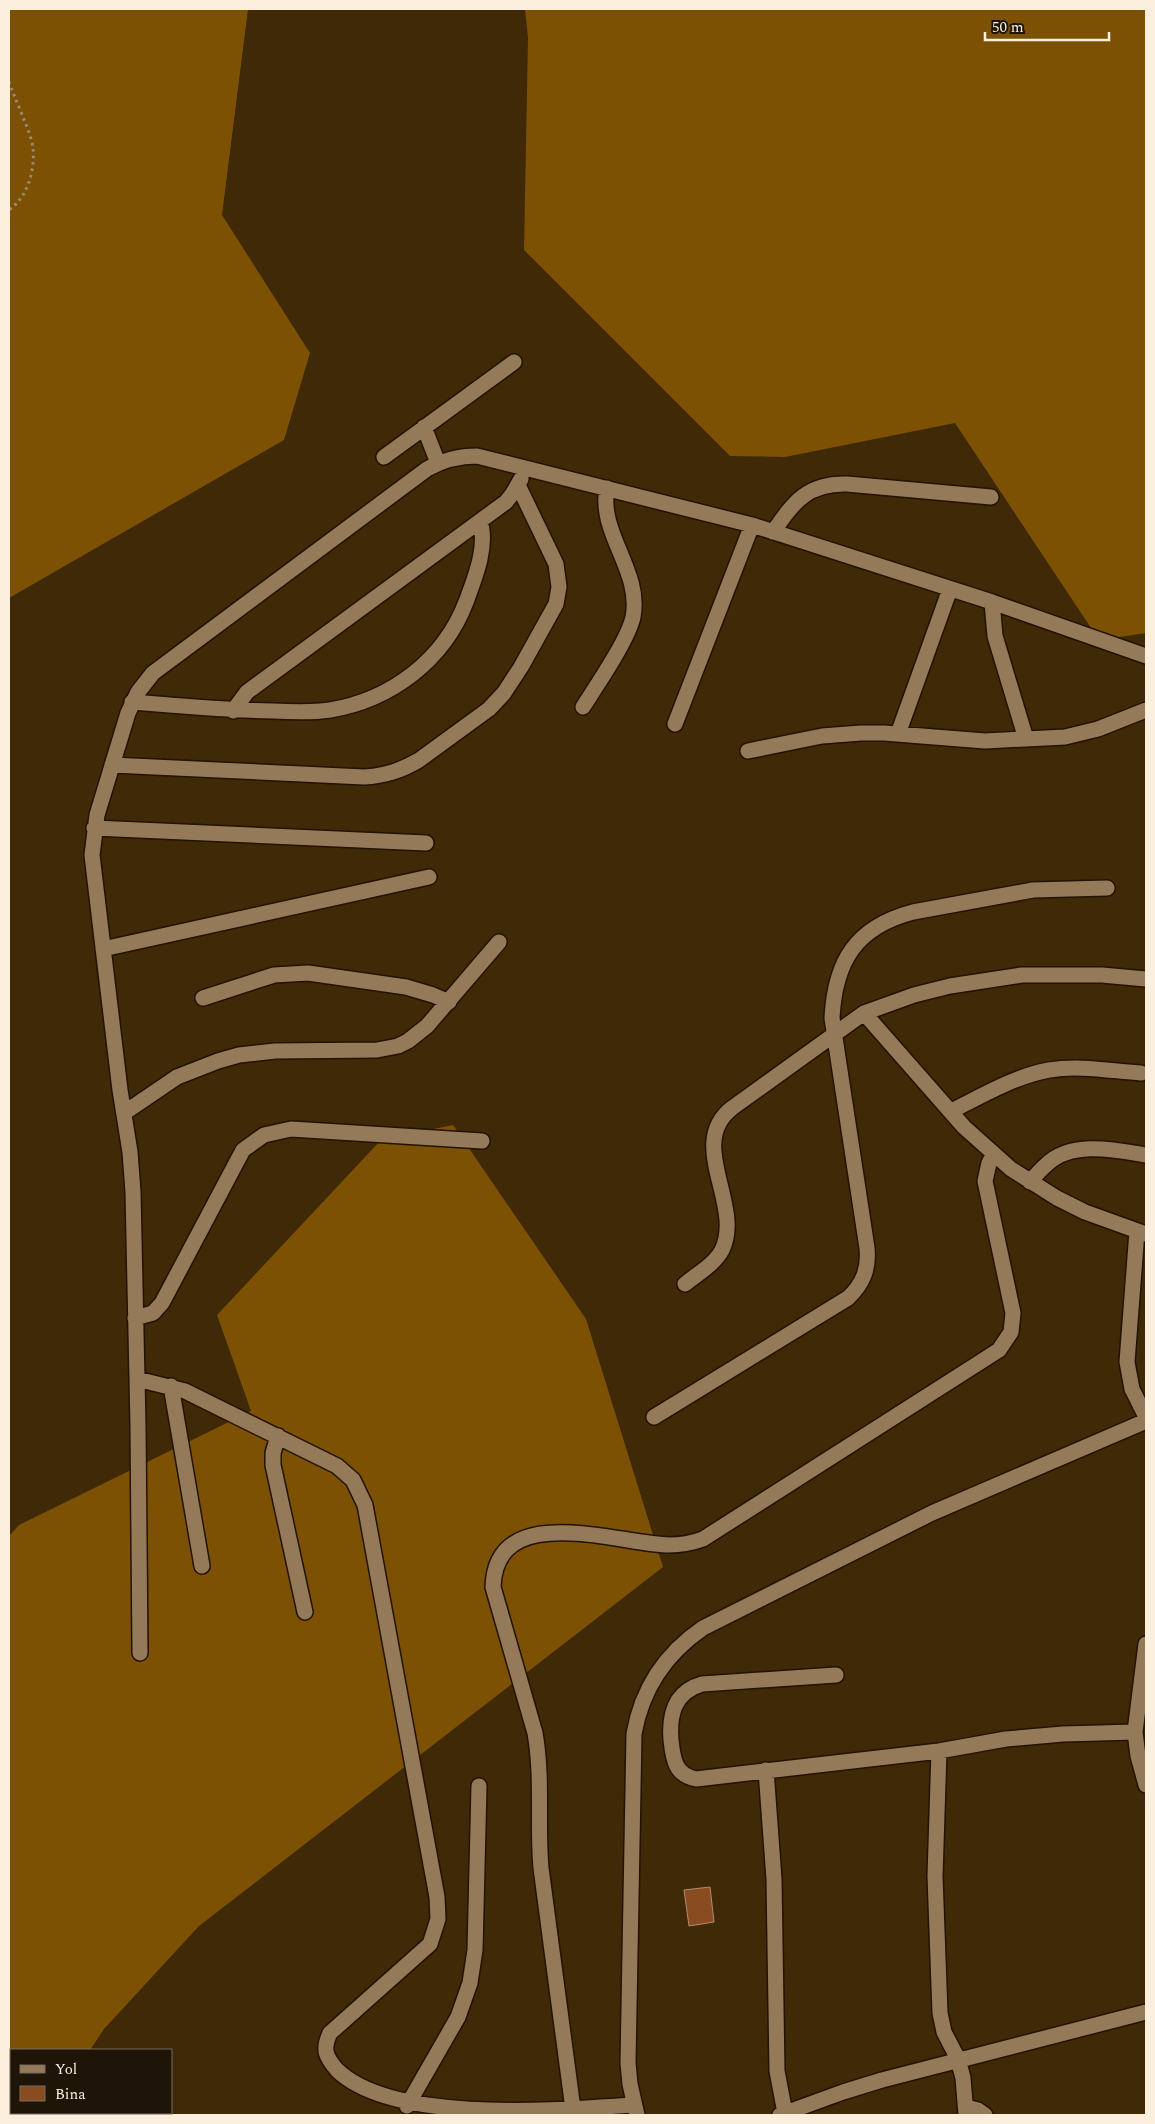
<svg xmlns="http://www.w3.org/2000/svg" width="1155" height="2124" viewBox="0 0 1155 2124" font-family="Spectral,serif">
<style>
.forest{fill:#7c5104}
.building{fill:#884c20;stroke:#b18c74}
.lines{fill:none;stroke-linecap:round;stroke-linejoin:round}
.minor-casing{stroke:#231200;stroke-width:18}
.path{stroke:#9d8b71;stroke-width:3;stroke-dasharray:2.5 4;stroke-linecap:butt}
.minor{stroke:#947a59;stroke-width:15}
</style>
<rect width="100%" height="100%" fill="#3f2907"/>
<path class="forest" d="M9,9H248L222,215L310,353L284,440L9,598Z
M525,9H1146V633L1099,640L955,423L785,457L730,456L524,250L528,38Z
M453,1125L586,1319L663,1567L199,1926L104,2029L90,2050H11V2113H51L49,2115H9V1536L19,1525L251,1411L217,1315L381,1140Z"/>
<path class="building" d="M710,1887L714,1922L689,1926L684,1890Z"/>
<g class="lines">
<defs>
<path id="minor" d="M424,427L438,463
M384,457L514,362
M773,532C794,502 807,483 847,484L991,497
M992,602L995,636L1026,739
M132,702C179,706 226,710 273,711C292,712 311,713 330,710C391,700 444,660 466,602C475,578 488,546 480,521
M583,707C597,685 628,640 633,617C642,571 598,533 607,488
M233,711L247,692L506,502L513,493L521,479
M675,724L752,525
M898,734L950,589
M748,751L822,736L861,733H884L985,741L1065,737L1098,729L1146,710
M112,765L364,777C384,776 401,771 419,760L489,709L504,693L521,667L556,604L559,587L556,564L518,485
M94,828L426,843
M103,949L429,877
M203,998L274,975L308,973L406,987L433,995L449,1002
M864,1013L964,1127L1011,1169L1057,1198L1085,1212L1146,1234
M951,1111C982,1096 1015,1076 1049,1070C1079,1065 1111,1071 1141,1073
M124,1113L177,1077L218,1061L239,1055L275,1051L377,1050L398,1046L408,1041L427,1026L499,942
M1030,1182C1035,1176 1040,1170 1046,1165C1071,1140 1116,1150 1146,1155
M1137,1231L1127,1362L1132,1389L1146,1417
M685,1284C697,1274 715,1264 722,1250C744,1205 686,1144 732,1108L864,1013L914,995L950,986L1022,975H1102L1146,979
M135,1318L153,1313L162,1303L243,1150L264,1135L291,1129L482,1141
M137,1379L185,1391L337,1466L353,1480L365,1505L437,1897L438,1919L430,1944L330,2033C322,2050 326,2057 337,2070C393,2124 557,2110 634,2105
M171,1386L202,1566
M654,1417L848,1298C863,1284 869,1269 867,1248L832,1018C835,961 856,927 913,912L1033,890L1107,888
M278,1436L273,1453V1465L305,1612
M1146,1644L1135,1732L1138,1756L1146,1785
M140,1653L138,1426L133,1192L130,1152L120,1090L92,855L97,815L128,713L138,692L153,673L427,469C443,460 458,456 477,456L752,525L992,602L1146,656
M836,1675L702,1684C674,1692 669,1715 671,1740C673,1759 675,1775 696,1779L939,1751L1006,1739L1063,1734L1135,1732
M939,1751L935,1876L940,2013L944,2032L958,2059L963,2078L966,2115
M766,1770L774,1879L777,2071L785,2113
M407,2106L458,2017L470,1983L475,1950L479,1786
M966,2107L978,2110L985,2115
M573,2109L541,1868C537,1823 543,1778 535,1733L493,1587C496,1499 618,1544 669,1545C681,1545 692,1543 703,1539L999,1350L1011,1332L1013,1313L985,1181L989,1163L993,1155
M637,2115L630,2084L628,2063L634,1734C642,1688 665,1654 703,1628L932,1513L1146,1421
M780,2115L843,2092L882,2080L1146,2012"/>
</defs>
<use href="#minor" class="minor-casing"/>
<path class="path" d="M9,82C14,97 32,135 33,148C35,170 28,197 9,210"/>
<use href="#minor" class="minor"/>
</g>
<rect width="1155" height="2124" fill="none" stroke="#fdefdd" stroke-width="20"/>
<rect x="10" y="2049" width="162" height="65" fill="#1e1407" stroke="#776c5d"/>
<rect x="20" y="2065" width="25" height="8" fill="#947a59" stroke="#776c5d"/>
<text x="55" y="2074" font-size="15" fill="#fdefdd">Yol</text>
<rect x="20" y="2086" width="25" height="15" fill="#884c20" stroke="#776c5d"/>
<text x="55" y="2099" font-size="15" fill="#fdefdd">Bina</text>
<path d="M985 32v8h124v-8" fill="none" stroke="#fdefdd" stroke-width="2.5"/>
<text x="992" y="32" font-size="15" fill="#fdefdd" stroke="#1e1407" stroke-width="4" paint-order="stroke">50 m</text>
</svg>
